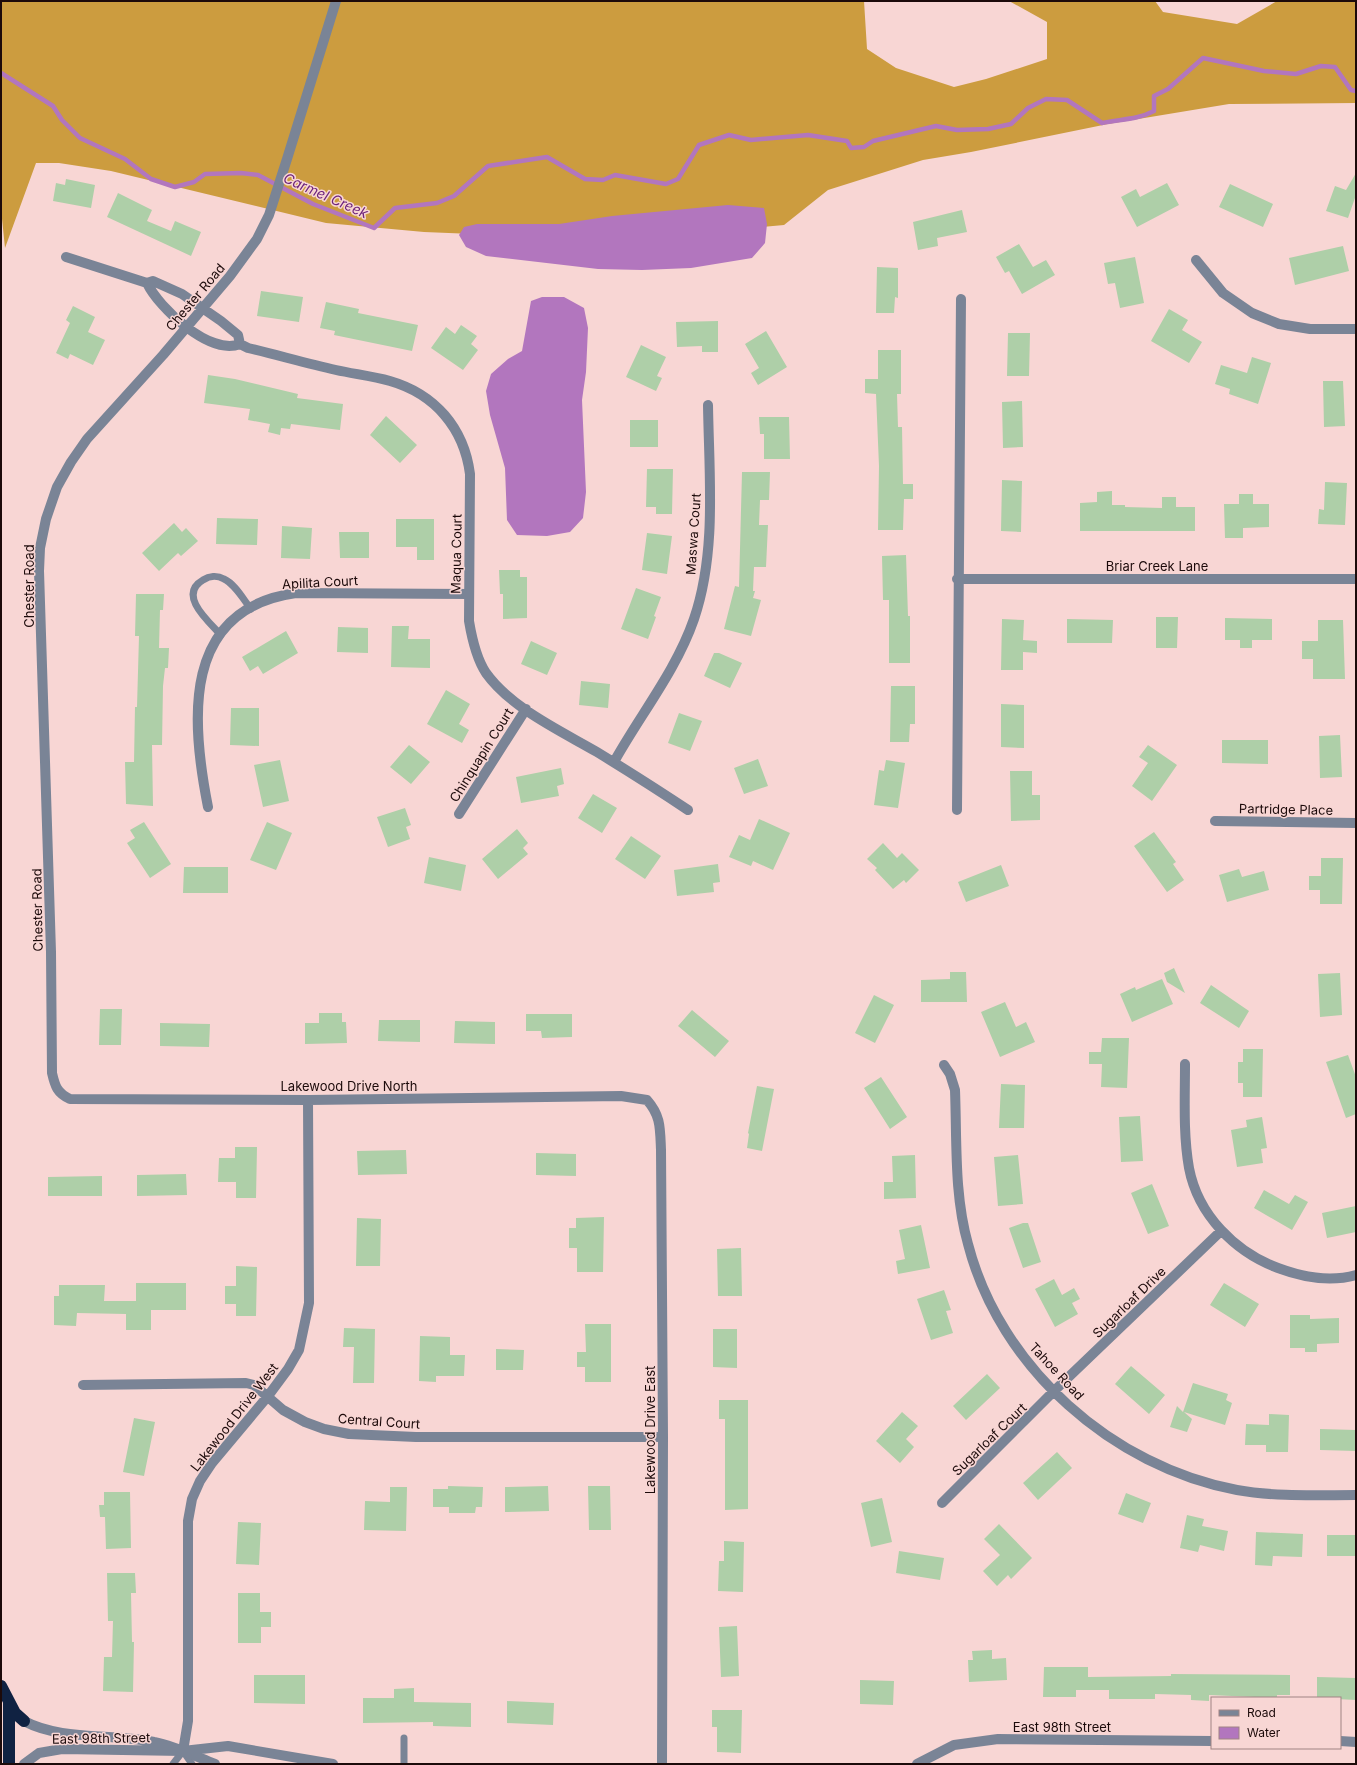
<svg xmlns="http://www.w3.org/2000/svg" width="1357" height="1765" viewBox="0 0 1357 1765" font-family="Inter,sans-serif">
<style>
.forest{fill:#cc9c3f}
.water{fill:#b276be}
.lines{fill:none;stroke-linecap:round;stroke-linejoin:round}
.stream{stroke:#b276be;stroke-width:4.5}
.building{fill:#aecfa8}
.service{stroke:#7a8496;stroke-width:7}
.minor{stroke:#7a8496;stroke-width:10}
.motorway{stroke:#102242;stroke-width:12}
.labels{text-anchor:middle;dominant-baseline:central;stroke-width:3;stroke-linejoin:round;paint-order:stroke}
.street-label{font-size:13px;fill:#1c0a0a;stroke:#f8d6d4}
.water-label{font-size:14px;font-style:italic;fill:#6d237b;stroke:#f8d6d4}
</style>
<rect width="100%" height="100%" fill="#f8d6d4"/>
<path class="forest" d="M1,1H864L867,49L896,68L954,87L986,79L1047,59V22L1009,1H1155L1163,12L1237,24L1277,1H1356V103L1229,104L1108,124L971,152L923,160L828,190L784,225L619,240L424,232L326,223L111,171L59,163H36L5,248L1,209Z"/>
<path class="water" d="M728,205L764,208L767,224L765,243L752,258L691,268L642,270L598,269L486,256L466,247L459,235L464,227L477,224H559L612,216Z
M542,297H564L584,308L588,328L586,372L582,400L586,492L583,518L570,532L547,536L517,535L507,520L505,468L490,415L486,391L491,374L508,359L522,351L531,301Z"/>
<g class="lines">
<path class="stream" d="M1,73L53,106L62,120L80,138L125,159L151,179L175,187L194,182L205,174L241,173L258,175L313,204L374,228L395,208L437,203L454,196L488,166L547,157L585,179L603,180L615,175L666,184L678,179L699,145L729,135L751,140L808,135L847,141L851,148L864,147L873,141L936,126L957,130L988,129L1011,124L1028,108L1046,99L1067,100L1102,123C1121,119 1137,120 1154,111V96L1168,89L1203,58L1264,71L1296,74L1321,66L1335,67L1351,90L1356,91"/>
</g>
<path class="building" d="M1356,173V195L1348,218L1326,211L1335,186L1346,190Z
M66,179L95,185L91,208L53,201L56,183L65,185Z
M1167,183L1179,205L1137,227L1121,197L1136,189L1140,197Z
M1230,184L1273,204L1263,227L1219,207Z
M118,193L152,210L147,221L171,231L175,221L201,232L191,256L107,217Z
M962,210L967,232L937,238L938,246L918,250L913,222Z
M1019,244L1033,267L1046,260L1055,275L1022,294L1009,271L1005,273L996,257Z
M1343,246L1349,271L1295,285L1289,258Z
M1135,257L1144,303L1120,308L1115,283L1108,284L1104,263Z
M877,267L898,268V298L895,297L894,313H876Z
M261,291L303,297L299,322L257,316Z
M326,302L359,309L358,313L418,325L412,351L334,335L335,331L320,328Z
M73,306L95,317L88,332L105,340L93,365L70,354L68,359L56,353L70,323L66,320Z
M1169,309L1188,320L1182,330L1202,342L1189,363L1151,341Z
M718,321V352H702V346L677,347L676,322Z
M461,325L477,336L471,344L478,350L463,370L431,348L446,327L455,334Z
M766,331L787,367L758,385L751,373L759,368L745,344Z
M1008,333H1030L1029,376H1007Z
M641,345L666,357L657,376L662,378L656,391L626,377Z
M878,350H901V394H897L898,427H902L903,484H913V499H904L903,530H878L879,466L876,394L865,393V379H878Z
M1252,357L1271,363L1258,404L1229,394L1230,389L1215,384L1221,365L1247,373Z
M208,375L235,379L298,394L297,398L343,404L340,430L291,424L290,429L281,428L280,435L268,432L270,424L248,420L250,409L204,403Z
M1323,381H1343L1345,426L1324,427Z
M1022,401L1023,447L1003,448L1002,402Z
M386,416L417,445L400,463L370,435Z
M759,417H789L790,459H764V434H760Z
M630,420H658V447H630Z
M647,469H673L672,514H656V507H646Z
M742,472H770L769,500H760L759,525H768L766,567H754L753,591H755L753,598L761,600L751,636L724,629L735,586L739,587Z
M1002,480L1022,481L1021,532L1001,531Z
M1325,482L1347,483L1345,525L1318,524L1319,509L1324,510Z
M1112,491V505H1125V507L1162,508V497H1176V507H1195V531H1080V503L1097,502V492Z
M1239,494H1253V504H1269V527L1243,528V538H1225L1224,504H1239Z
M217,518L258,519L257,545L216,544Z
M396,519H434V560H417V547H396Z
M174,523L182,532L186,528L198,541L181,556L178,553L159,571L142,553Z
M282,526L312,528L310,559L281,558Z
M339,532H369V558H340Z
M647,533L672,536L667,574L642,570Z
M906,555L908,616H910V663H889V600H883L882,556Z
M499,570H520V577H527V618L503,619V594H500Z
M636,588L661,597L654,616L656,617L648,639L621,629Z
M136,594H164L163,610H160L159,648H169L168,668H165L163,686L162,745H152L153,806L126,804L125,762H134L135,707H137L139,636H135Z
M1156,617H1178L1177,648H1156Z
M1225,618L1272,619V640H1252V648H1240V640H1225Z
M1002,619L1024,620L1023,640L1037,641V653L1023,652V670H1001Z
M1067,619L1113,620L1112,643H1067Z
M1318,620H1343L1345,679H1313V659H1302V641H1318Z
M392,626H409L408,639H430V668L391,667Z
M338,627L368,628V653L337,652Z
M286,631L298,653L263,674L258,666L250,671L242,657Z
M531,641L557,653L547,675L521,664Z
M714,653H719L742,663L730,688L704,676Z
M581,681L610,684L608,708L579,705Z
M891,686H915V724H910L909,742H890Z
M446,690L470,704L459,724L469,730L462,743L427,724Z
M1001,704L1024,705V748L1001,747Z
M231,708H259V746L230,745Z
M679,713L702,721L690,751L668,743Z
M1340,735L1342,777L1320,778L1319,736Z
M1222,740H1268V764L1222,763Z
M409,745L430,762L411,784L390,767Z
M1148,745L1177,765L1152,801L1132,786L1148,763L1139,757Z
M758,759L768,786L744,794L734,768Z
M280,760L289,801L263,807L254,765Z
M886,760L905,763L898,808L874,805L879,770L884,771Z
M561,768L564,784L557,786L559,796L521,803L516,777Z
M1010,771H1032V795H1040V820L1011,821Z
M593,794L617,808L602,833L578,818Z
M405,808L411,825L406,827L410,839L388,847L377,817Z
M759,819L790,833L773,870L753,861L751,866L729,857L739,835L750,840Z
M144,822L171,864L150,878L127,843L135,838L130,830Z
M267,822L292,833L276,870L250,860Z
M517,829L528,843L523,848L528,854L498,879L482,859Z
M1154,832L1176,862L1173,864L1184,880L1167,892L1134,846Z
M631,836L661,856L645,879L615,859Z
M883,843L897,858L902,853L919,870L906,883L904,880L893,889L875,870L877,868L867,859Z
M429,857L466,865L461,891L424,883Z
M1321,858H1343L1342,904H1320V890H1309V876H1321Z
M718,864L720,882L713,883L714,892L677,896L674,870Z
M1001,865L1009,886L966,902L958,882Z
M184,867H228V893H183Z
M1239,869L1242,877L1264,871L1269,890L1227,902L1219,875Z
M1174,968L1185,993L1167,982L1164,973Z
M950,972H966L967,1002H921V980L950,979Z
M1340,973L1342,1015L1320,1017L1318,974Z
M1162,979L1173,1004L1132,1022L1120,994L1135,987L1136,990Z
M1211,985L1249,1011L1239,1028L1200,1003Z
M874,995L894,1005L875,1043L855,1033Z
M1005,1002L1016,1027L1026,1022L1035,1042L1000,1057L981,1012Z
M100,1009H122L121,1045H99Z
M692,1010L729,1041L715,1057L678,1026Z
M319,1013H342V1022H346L347,1043L305,1044V1023H319Z
M526,1014H572V1037L542,1038L541,1031H526Z
M379,1020H420V1042L378,1041Z
M455,1021L495,1022V1044L454,1043Z
M160,1023L210,1024L209,1047L160,1046Z
M1102,1038H1129L1127,1088L1101,1087L1102,1064H1089V1052H1101Z
M1243,1049H1263L1262,1097H1243V1083H1238V1062H1243Z
M1348,1055L1356,1077V1114L1346,1118L1326,1062Z
M881,1077L907,1117L890,1129L864,1088Z
M1001,1084L1025,1085L1024,1128H999Z
M757,1086L774,1089L762,1151L747,1148L749,1134L748,1133Z
M1140,1116L1143,1161L1121,1162L1119,1117Z
M1262,1117L1267,1148L1261,1149L1263,1163L1237,1167L1231,1130L1247,1127L1246,1120Z
M235,1147H257L256,1198H236V1182H218L219,1158H235Z
M406,1150L407,1174L358,1175L357,1151Z
M536,1153L576,1154V1176L536,1175Z
M915,1155L916,1198L884,1199V1182H893L892,1156Z
M1018,1155L1023,1204L998,1206L994,1157Z
M186,1174L187,1195L137,1196V1175Z
M102,1176V1196H48V1177Z
M1152,1184L1169,1226L1148,1234L1131,1193Z
M1264,1190L1289,1204L1295,1195L1308,1202L1292,1230L1254,1208Z
M1356,1206V1232L1327,1238L1322,1213Z
M604,1217L603,1272H577V1248H569V1228H576V1218Z
M357,1218L381,1219L380,1266H356Z
M1023,1223H1028L1041,1262L1023,1268L1009,1228Z
M921,1225L930,1268L898,1274L896,1261L905,1259L899,1230Z
M741,1248L742,1296H718L717,1249Z
M236,1266L257,1267L256,1316H236V1304H225V1286H236Z
M1054,1279L1062,1295L1074,1288L1080,1299L1072,1303L1078,1314L1055,1327L1035,1289Z
M136,1283H186V1310H151V1330H126V1314L77,1313L76,1326L54,1325V1296H59V1285H105L104,1301H136Z
M1224,1283L1259,1304L1245,1327L1210,1305Z
M944,1290L951,1310L946,1311L953,1333L931,1340L917,1299Z
M1290,1315H1310V1319L1339,1318V1343L1317,1344V1352H1305V1348H1290Z
M585,1324H611V1382H585V1367H577V1352H586Z
M344,1328L375,1329L374,1383H353L354,1347H343Z
M713,1329H737V1368L713,1367Z
M420,1336L450,1337V1355H465L464,1376H436V1382L419,1381Z
M496,1349L524,1350L523,1370H496Z
M1131,1366L1165,1395L1149,1414L1115,1384Z
M987,1374L1000,1388L966,1420L953,1406Z
M1193,1383L1228,1394L1226,1400L1232,1403L1225,1425L1184,1412L1192,1419L1187,1432L1170,1427L1177,1406L1183,1412Z
M719,1400H748V1509L725,1510V1419H719Z
M902,1412L918,1426L906,1439L914,1447L900,1463L876,1441Z
M1269,1414L1289,1415L1288,1452H1266V1445H1245L1246,1424L1269,1425Z
M134,1418L155,1422L144,1476L123,1472Z
M1320,1429L1356,1430V1451L1320,1450Z
M1057,1452L1072,1468L1038,1500L1023,1483Z
M448,1486L483,1487L482,1507H476L475,1513H449V1507H433V1489H448Z
M548,1486L549,1511L505,1512V1487Z
M588,1486H610L611,1530H589Z
M390,1487H407L406,1531L364,1530L365,1501L390,1502Z
M104,1492H130L131,1548L106,1549L105,1517H100L99,1505H104Z
M1126,1493L1151,1503L1143,1523L1118,1514Z
M882,1498L892,1542L871,1547L861,1503Z
M1187,1515L1204,1519L1202,1526L1228,1531L1224,1551L1200,1545L1198,1552L1180,1548Z
M238,1522L261,1523L259,1565L236,1564Z
M999,1524L1032,1558L1011,1579L1008,1575L997,1586L983,1571L1000,1555L984,1539Z
M1256,1532L1303,1534L1302,1557L1273,1556L1272,1566L1255,1565Z
M1327,1535H1356V1556H1327Z
M724,1541L744,1542L743,1592L718,1591L719,1561H724Z
M899,1551L944,1558L940,1580L896,1573Z
M107,1573H135L136,1593H131L132,1642H134L133,1692L103,1691L104,1657H112L113,1621H108Z
M238,1593H260V1612H271V1627H261V1643H238Z
M737,1626L739,1676L721,1677L719,1627Z
M992,1650V1659L1006,1658L1007,1680L969,1682L968,1660H973L972,1651Z
M1044,1667H1088V1677L1171,1676V1674L1290,1675V1695H1277V1698L1209,1695V1701L1191,1700V1695L1155,1694V1699H1109V1690H1076V1697H1043Z
M254,1675H305V1704L254,1703Z
M1317,1677L1356,1678V1700L1317,1698Z
M860,1680L894,1681L893,1705L860,1704Z
M414,1688V1702L471,1703V1727L433,1726V1722L363,1723V1698H394V1689Z
M507,1701L554,1703L553,1725L507,1723Z
M712,1710H742L741,1753L717,1752V1727H712Z"/>
<g class="lines">
<path class="service" d="M221,635C209,622 177,595 203,580C209,576 217,575 224,579C235,584 243,599 251,609
M173,1764L183,1751L192,1764
M404,1764V1738"/>
<path class="minor" d="M336,1L287,159L269,215L257,239L230,276L163,355L87,439L71,462L57,487L46,519L40,548L39,571L51,952L52,1073C55,1086 57,1093 70,1099L308,1100L621,1096L647,1100C661,1116 660,1128 661,1150L663,1437L662,1764
M66,257L147,283L153,281L182,294L221,321L238,335L240,344L248,348C277,355 306,363 336,370C354,374 372,376 390,381C435,394 464,428 470,474L469,621C472,639 476,658 486,673C511,708 561,731 597,752C628,771 658,790 688,810
M1196,260L1223,293L1252,313L1279,324L1310,329H1356
M147,283C159,308 210,356 240,344
M957,579H1356
M614,762C640,715 676,671 694,619C717,552 709,475 708,405
M208,807C191,721 181,609 296,593L469,594
M957,810L961,299
M459,814L526,709
M1215,821L1356,823
M1185,1064C1185,1098 1183,1134 1189,1168C1198,1215 1235,1252 1278,1268C1302,1277 1331,1282 1356,1275
M944,1065L950,1074L955,1090C957,1141 954,1195 968,1244C1000,1368 1113,1467 1237,1490C1276,1497 1317,1495 1356,1495
M83,1385L246,1383L254,1385L283,1410L305,1422L324,1429L349,1434L416,1437H663
M942,1503L1054,1391L1221,1231
M24,1721C61,1741 113,1733 154,1742C175,1746 195,1756 215,1764
M1340,1741L1356,1742
M183,1751L188,1721V1521L192,1499L200,1481L212,1463L268,1396L288,1369L299,1350L309,1303L308,1100
M24,1764L39,1753L62,1749L183,1751L228,1746L333,1764
M917,1764L954,1745L998,1739L1212,1741"/>
<path class="motorway" d="M1,1686L15,1713L24,1721
M9,1764V1703"/>
</g>
<g class="labels">
<g class="street-label">
<text transform="translate(195 297) rotate(-50)">Chester Road</text>
<text transform="translate(693 534) rotate(-86)">Maswa Court</text>
<text transform="translate(456 554) rotate(-89)">Maqua Court</text>
<text x="1157" y="566">Briar Creek Lane</text>
<text transform="translate(320 582) rotate(-3)">Apilita Court</text>
<text transform="translate(29 586) rotate(-90)">Chester Road</text>
<text transform="translate(481 755) rotate(-58)">Chinquapin Court</text>
<text transform="translate(1286 809) rotate(1)">Partridge Place</text>
<text transform="translate(37 910) rotate(-91)">Chester Road</text>
<text x="349" y="1086">Lakewood Drive North</text>
<text transform="translate(1129 1302) rotate(-44)">Sugarloaf Drive</text>
<text transform="translate(1057 1371) rotate(47)">Tahoe Road</text>
<text transform="translate(234 1417) rotate(-52)">Lakewood Drive West</text>
<text transform="translate(379 1421) rotate(4)">Central Court</text>
<text transform="translate(650 1430) rotate(-90)">Lakewood Drive East</text>
<text transform="translate(989 1439) rotate(-44)">Sugarloaf Court</text>
<text x="1062" y="1727">East 98th Street</text>
<text transform="translate(101 1738) rotate(-1)">East 98th Street</text>
</g>
<g class="water-label">
<text transform="translate(326 195) rotate(24)">Carmel Creek</text>
</g>
</g>
<rect width="1357" height="1765" fill="none" stroke="#1c0a0a" stroke-width="4"/>
<rect x="1211" y="1697" width="130" height="52" fill="#f8d6d4" stroke="#a08483"/>
<rect x="1219" y="1710" width="20" height="6" fill="#7a8496" stroke="#a08483"/>
<text x="1247" y="1717" font-size="12" fill="#1c0a0a">Road</text>
<rect x="1219" y="1727" width="20" height="12" fill="#b276be" stroke="#a08483"/>
<text x="1247" y="1737" font-size="12" fill="#1c0a0a">Water</text>
</svg>
